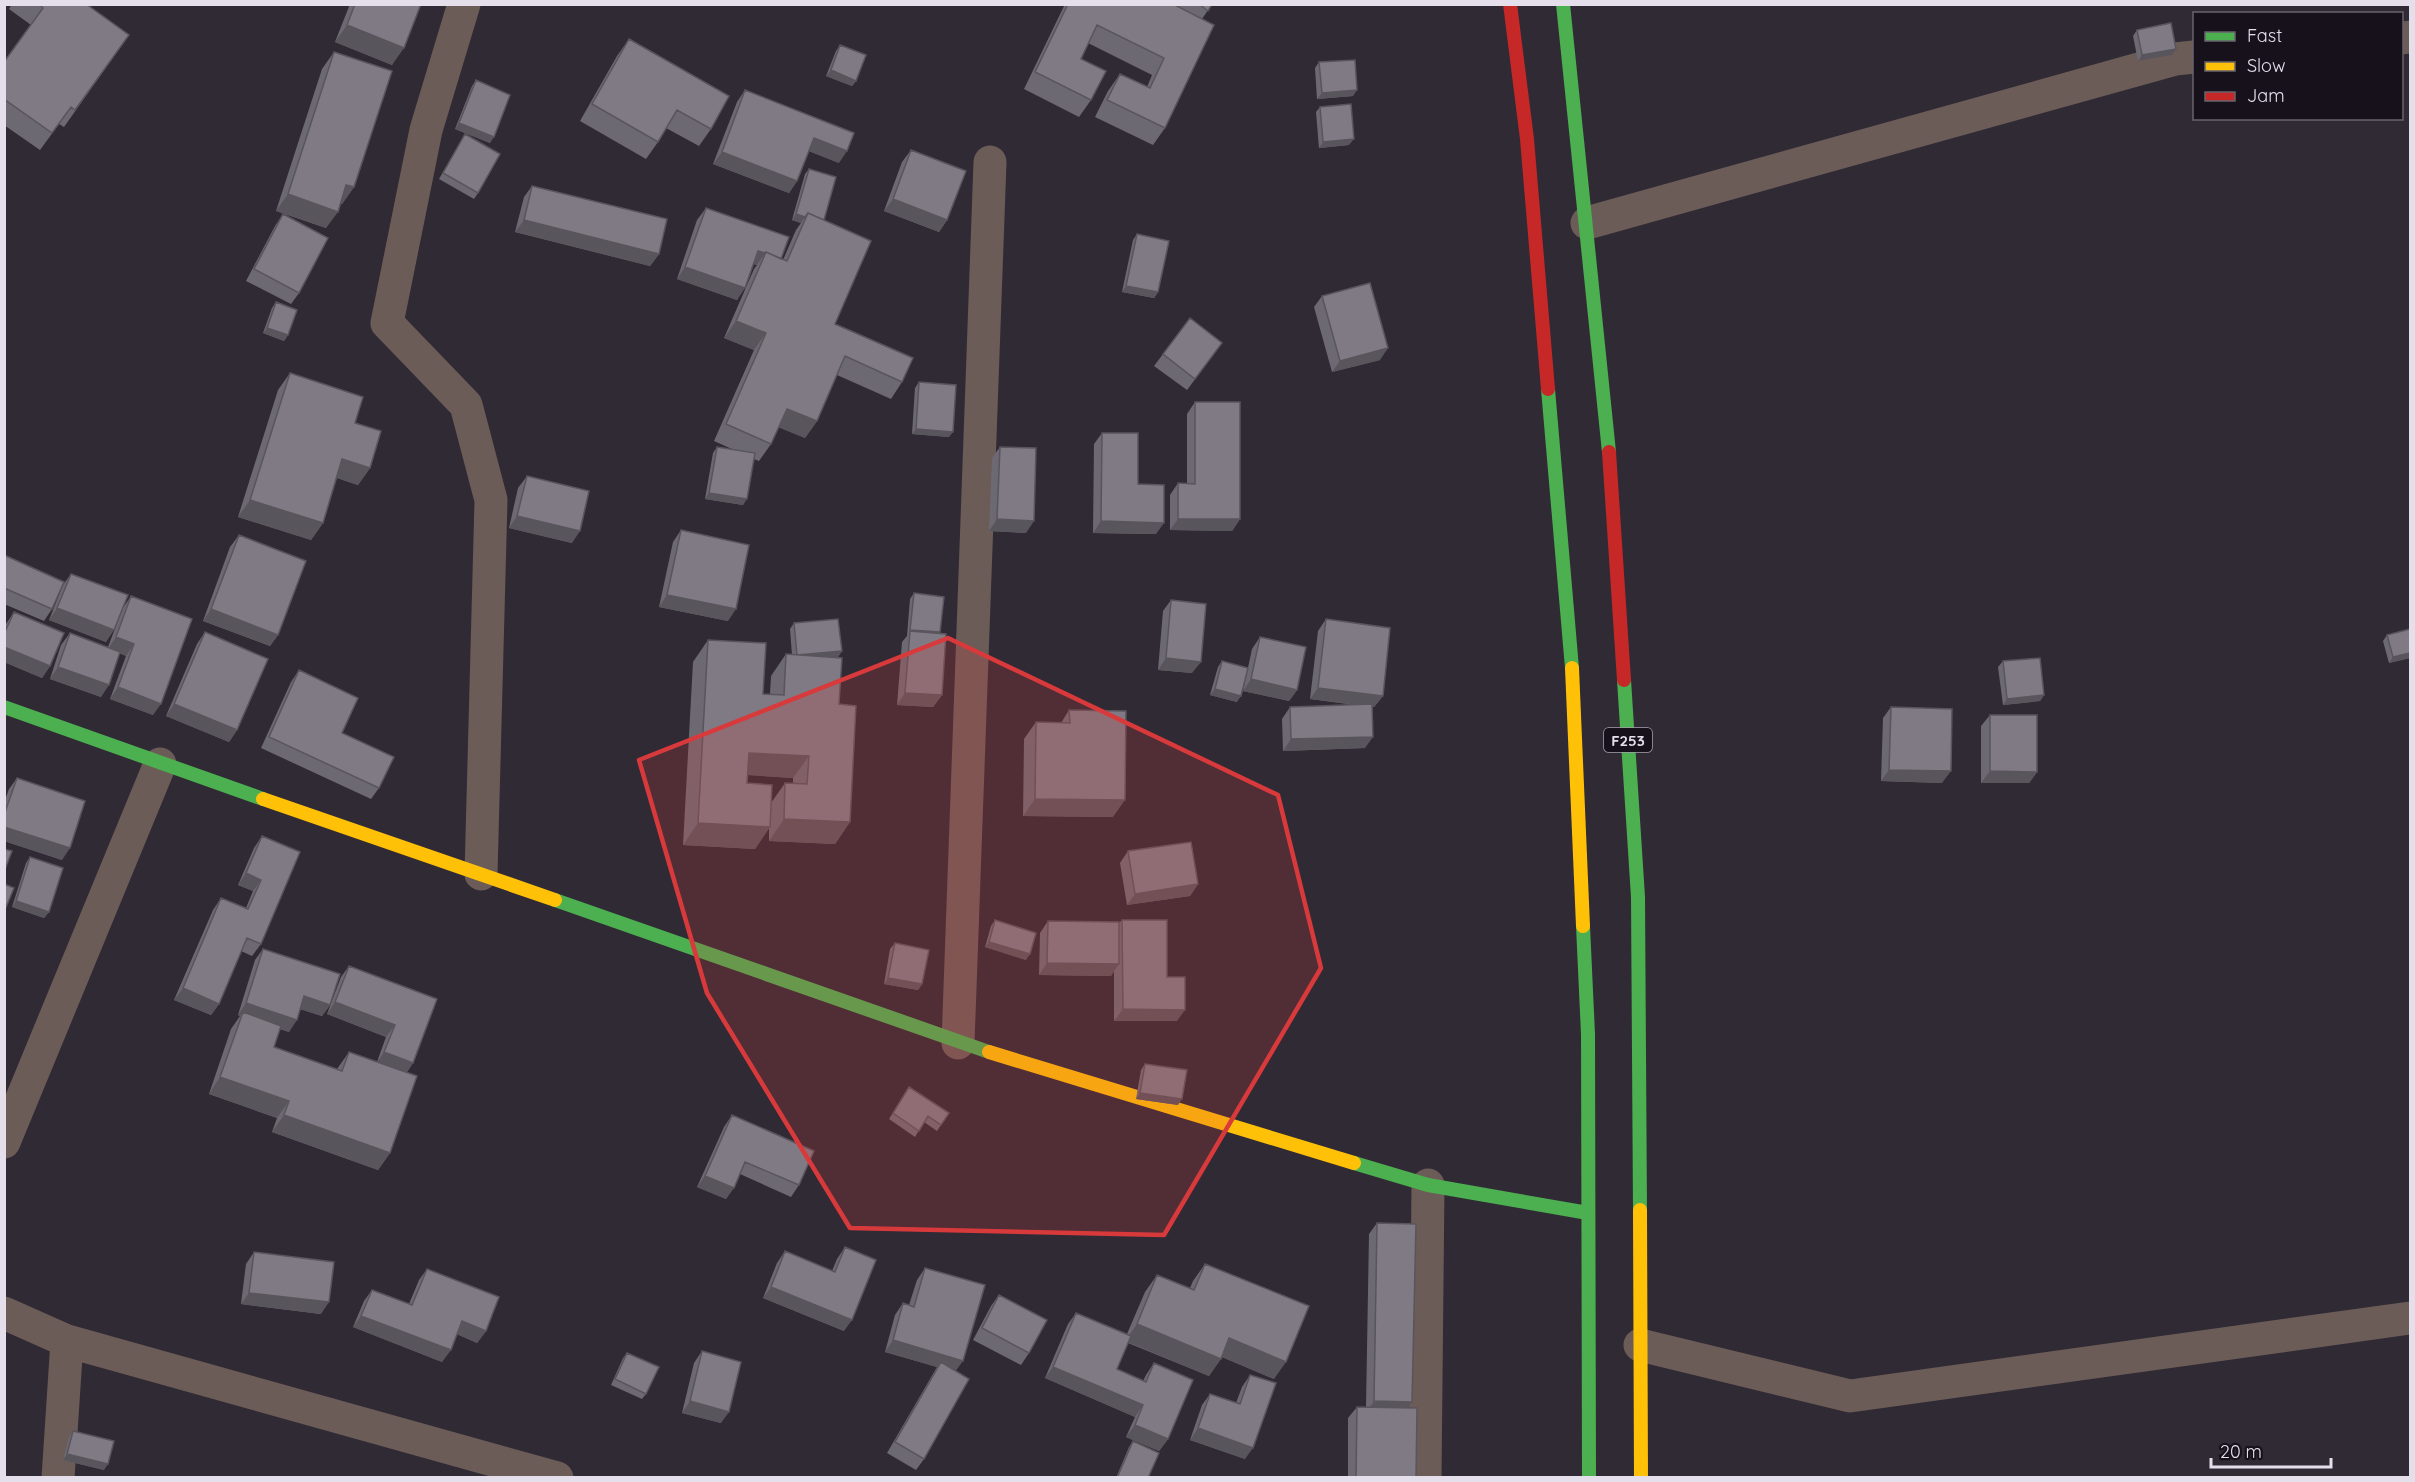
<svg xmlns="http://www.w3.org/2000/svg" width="2415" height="1482" viewBox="0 0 2415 1482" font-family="Quicksand,sans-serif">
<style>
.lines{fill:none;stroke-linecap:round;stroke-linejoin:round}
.street{stroke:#6c5c57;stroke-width:33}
.fast{stroke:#4caf50;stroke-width:14}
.slow{stroke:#ffc107;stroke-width:14}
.jam{stroke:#c62828;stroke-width:14}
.wall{fill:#6d6972;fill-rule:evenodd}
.shaded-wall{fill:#59555c}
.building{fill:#7f7a84;stroke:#59555c;stroke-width:1.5}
.marked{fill:#d83a3c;fill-opacity:0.2;stroke:#d83a3c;stroke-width:4.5;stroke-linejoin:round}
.labels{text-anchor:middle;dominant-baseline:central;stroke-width:6;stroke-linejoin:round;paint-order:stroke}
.shield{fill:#16111a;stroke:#a7a1ad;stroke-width:1.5}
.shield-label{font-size:15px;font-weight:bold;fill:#e5dfec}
</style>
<rect width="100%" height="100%" fill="#302a35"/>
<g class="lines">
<path class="street" d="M464,4L426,130L387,323L466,405L491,500L481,874
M2402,38L2410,37
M1587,223L2175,59L2194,57
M958,1043L990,162
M4,1142L160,764
M4,1313L67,1341L557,1478
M1640,1345L1850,1396L2410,1318
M58,1478L67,1341
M1425,1478L1428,1185"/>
<path class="fast" d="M1563,4L1609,452
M1548,389L1572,668
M1624,680L1638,897L1640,1210
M4,707L263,799
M555,900L989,1052
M1583,926L1588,1034L1589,1478
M1354,1163L1428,1185L1588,1213"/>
<path class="slow" d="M1572,668L1583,926
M263,799L555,900
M989,1052L1354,1163
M1640,1210L1641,1478"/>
<path class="jam" d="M1510,4L1527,139L1548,389
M1609,452L1624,680"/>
</g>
<path class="wall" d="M12,4H86L129,35L64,127L59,124L40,150L4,125V62L31,25L9,9Z
M350,4H421L392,65L335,42Z
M1065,4H1212L1202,19L1165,128L1153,145L1095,117L1108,91L1120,74L1147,87L1152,75L1088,43L1081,59L1091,100L1079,117L1024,89Z
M2137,30L2172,55L2138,61L2133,36Z
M629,39L711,129L699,146L666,128L658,142L646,159L580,121L617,56Z
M840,45L856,81L852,86L826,76L836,51Z
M334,52L354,187L342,204H340L326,228L276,211L322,69Z
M1319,62L1353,96L1317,99L1315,68Z
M476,80L490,143L455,129L472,86Z
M745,90L839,163L809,151L797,181L789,193L713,164L737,102Z
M1320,107L1349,145L1319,148L1316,112Z
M465,134L478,193L474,199L439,179Z
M911,150L947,220L939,232L884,211L902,162Z
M809,169L824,220L835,324L902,382L891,399L837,375L817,421L805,438L779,427L771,444L759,461L754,459L743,505L705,499L713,453L717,447L734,450L714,441L754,350L724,338L754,269L757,265L753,264L737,300L677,279L697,220L706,208L783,260L796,230L801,223L792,220L805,174Z
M532,186L659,254L650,266L515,232L524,197Z
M283,214L299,293L291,304L246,281L275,226Z
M1137,234L1158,292L1154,298L1122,292L1133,240Z
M1322,296L1380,360L1332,372L1314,307Z
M276,302L288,335L284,341L263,333L272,308Z
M1163,354H1214L1187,390L1154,366Z
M290,373L355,423L370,468L358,485L337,478L323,523L311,540L238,517L278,390Z
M919,382L949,437L912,434L915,388Z
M1195,402L1240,519L1232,531L1170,530V495L1178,483H1187V414Z
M1102,433L1138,484L1156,534L1093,533L1094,444Z
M1000,447L1026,533L989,531L992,458Z
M527,476L572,543L509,528L518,488Z
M681,530L728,621L659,607L673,542Z
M239,535L278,635L270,646L203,621L230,547Z
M4,555L52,609L44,621L4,604Z
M71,574L123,608L131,596L153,715L110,699L126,656L120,653L101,697L50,679L61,645L70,633L108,647L122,610L106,642L49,620L63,585Z
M914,593L940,633L942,695L933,707L897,705L902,642L907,636L910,599Z
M1171,600L1192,673L1158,670L1163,611Z
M14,612L50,666L42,678L4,662V627Z
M1326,619L1383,696L1374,707H1372L1365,748L1283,751L1282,719L1290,707L1355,705L1310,699L1318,631Z
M794,623L842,651L838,657H833L839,704L850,822L835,844L769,841V828L755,849L683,845L693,662L708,640L763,694H770L771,676L786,654L792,655L790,629ZM748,775L793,778V783H785L771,803L747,783Z
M205,632L237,730L229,742L166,716L197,644Z
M2387,635L2410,658L2389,663L2383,641Z
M1260,637L1297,690L1289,701L1243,691L1252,649Z
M1222,661L1237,702L1210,695L1218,667Z
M2003,661L2044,695L2040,701L2003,705L1998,667Z
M299,670L379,788L371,799L261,748L291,682Z
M1891,707L1942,783L1881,781L1883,718Z
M1069,710L1113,817L1023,816L1024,739L1036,722L1061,723Z
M1990,715L2037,772L2029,783H1981V726Z
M17,778L62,860L4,841V803L9,789Z
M262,836L261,944L252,956L241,951L219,1004L211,1015L174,1000L213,910L221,898L246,908L253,891L238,885L254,848Z
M1128,851L1198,884L1190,896L1127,905L1120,863Z
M30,857L49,912L44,918L12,907L26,863Z
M995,920L1026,960L985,947L991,926Z
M1122,920L1167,977L1177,1021H1114V971L1111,976L1039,975L1040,933L1048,921L1119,923Z
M895,943L922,984L918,990L884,984L890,949Z
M263,949L330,1005L322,1016L300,1009L289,1032L280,1029L274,1047L337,1069L349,1052L377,1062L386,1037L327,1014L341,977L349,966L437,999L413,1063L407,1072L390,1153L378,1170L272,1132L277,1118L209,1094L231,1029L240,1016L238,1015L255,960Z
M1145,1064L1178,1105L1136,1099L1141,1070Z
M909,1087L949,1113L937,1131L924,1122L915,1137L889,1119Z
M732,1115L799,1185L791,1197L740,1174L726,1199L697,1187L724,1127Z
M1377,1223L1412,1402L1408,1408L1416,1478H1348V1418L1357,1407H1366L1369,1234Z
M845,1247L844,1331L763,1298L777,1263L785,1251L832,1271L837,1259Z
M254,1252L321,1314L241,1304L246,1264Z
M1205,1264L1274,1379L1222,1357L1209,1376L1128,1343L1117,1369L1143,1381L1146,1375L1154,1363L1168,1439L1159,1451L1126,1437L1135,1417L1045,1378L1068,1324L1076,1313L1127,1334L1145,1292L1157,1275L1190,1288L1193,1281Z
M925,1268L956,1371L924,1459L916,1470L887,1453L937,1367L885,1352L895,1315L903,1303L909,1305L917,1280Z
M427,1269L486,1331L477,1343L457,1334L442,1362L353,1327L364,1301L372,1290L409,1304L419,1280Z
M999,1295L1029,1353L1021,1365L973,1340L991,1306Z
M702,1351L721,1423L682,1413L694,1363Z
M627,1353L646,1394L642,1399L611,1385L623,1358Z
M1250,1375L1245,1459L1190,1440L1202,1405L1210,1394L1236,1403L1242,1387Z
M73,1431L104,1470L63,1460L69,1437Z
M1133,1441L1148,1478H1116L1129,1447Z"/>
<path class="shaded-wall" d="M347,25L404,48L392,65L335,42Z
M2176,49L2172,55L2138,61L2142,55Z
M831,70L856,81L852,86L826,76Z
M1357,90L1353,96L1317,99L1322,93Z
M459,123L494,137L490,143L455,129Z
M814,138L847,151L839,163L806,150Z
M1354,139L1349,145L1319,148L1323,142Z
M722,152L797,181L789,193L713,164Z
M346,185L354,187L342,204L335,202Z
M288,194L338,212L326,228L276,211Z
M893,199L947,220L939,232L884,211Z
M796,214L805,217L801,223L792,220Z
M524,220L659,254L650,266L515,232Z
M758,251L765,253L757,265L750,262Z
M685,267L745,288L737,300L677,279Z
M1126,286L1158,292L1154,298L1122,292Z
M736,321L766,333L754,350L724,338Z
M267,328L288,335L284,341L263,333Z
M1388,348L1380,360L1332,372L1340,361Z
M787,409L817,421L805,438L775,426Z
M916,429L953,432L949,437L912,434Z
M342,459L370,468L358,485L331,476Z
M709,493L747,499L743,505L705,499Z
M250,500L323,523L311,540L238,517Z
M517,516L580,531L572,543L509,528Z
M997,519L1034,521L1026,533L989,531Z
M1178,519H1240L1232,531L1170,530Z
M1101,521L1164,523L1156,534L1093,533Z
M667,595L736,609L728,621L659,607Z
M57,608L114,630L106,642L49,620Z
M211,609L278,635L270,646L203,621Z
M116,637L134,644L126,656L108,649Z
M4,647L50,666L42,678L4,662Z
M842,651L838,657L793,661L797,655Z
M2410,653V658L2389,663L2393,657Z
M1166,658L1201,662L1192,673L1158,670Z
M58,667L109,685L101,697L50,679Z
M1251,679L1297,690L1289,701L1243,691Z
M118,687L161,704L153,715L110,699Z
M1318,688L1383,696L1374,707L1310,699Z
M1215,689L1241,696L1237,702L1210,695Z
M905,693L942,695L933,707L897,705Z
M2044,695L2040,701L2003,705L2007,699Z
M174,704L237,730L229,742L166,716Z
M1373,737L1365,748L1283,751L1291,739Z
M749,753L809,756L793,778L734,774Z
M1889,770L1951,771L1942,783L1881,781Z
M1990,771L2037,772L2029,783H1981Z
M1035,799L1125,800L1113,817L1023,816Z
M784,819L850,822L835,844L769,841Z
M698,823L770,827L755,849L683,845Z
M4,827L70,848L62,860L4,841Z
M246,873L261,880L253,891L238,885Z
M1198,884L1190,896L1127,905L1135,894Z
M16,901L49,912L44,918L12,907Z
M989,942L1030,954L1026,960L985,947Z
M1047,963L1119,964L1111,976L1039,975Z
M888,978L922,984L918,990L884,984Z
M183,988L219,1004L211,1015L174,1000Z
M304,996L330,1005L322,1016L296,1008Z
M335,1002L395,1025L386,1037L327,1014Z
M246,1003L297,1020L289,1032L241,1016L243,1012L240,1016L238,1015Z
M1123,1009L1185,1010L1177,1021H1114Z
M384,1052L413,1063L405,1075L376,1064Z
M220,1077L289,1101L277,1118L209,1094Z
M1140,1093L1182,1099L1178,1105L1136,1099Z
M284,1115L390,1153L378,1170L272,1132Z
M705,1176L734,1188L726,1199L697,1187Z
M771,1287L852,1320L844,1331L763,1298Z
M249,1293L329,1302L321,1314L241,1304Z
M361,1316L451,1350L442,1362L353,1327Z
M462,1321L486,1331L477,1343L454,1333Z
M1137,1324L1221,1359L1209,1376L1125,1341Z
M1229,1338L1286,1362L1274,1379L1217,1355Z
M893,1340L963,1361L955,1372L941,1362L937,1367L885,1352Z
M1053,1367L1143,1405L1135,1417L1045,1378Z
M690,1401L729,1412L721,1423L682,1413Z
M1374,1401L1412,1402L1404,1414L1366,1413Z
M1135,1425L1168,1439L1159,1451L1126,1437Z
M1198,1428L1253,1448L1245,1459L1190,1440Z
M67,1454L108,1464L104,1470L63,1460Z"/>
<path class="building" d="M39,4H86L129,35L75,110L71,107L52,133L4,99V62L43,8Z
M355,4H421L404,48L347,25Z
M1068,4H1173L1214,25L1165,128L1107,100L1120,74L1150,88L1164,58L1097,25L1081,59L1106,71L1091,100L1035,72Z
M1199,4H1212L1208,11Z
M2171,23L2176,49L2142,55L2137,30Z
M629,39L729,96L711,129L677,110L658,142L592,104Z
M840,45L866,55L856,81L831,70Z
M334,52L392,71L354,187L346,185L338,212L288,194Z
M1355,60L1357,90L1322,93L1319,62Z
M476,80L510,95L494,137L459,123Z
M745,90L854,133L847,151L814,138L797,181L722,152Z
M1351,104L1354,139L1323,142L1320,107Z
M465,134L500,154L478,193L443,173Z
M911,150L966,171L947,220L893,199Z
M809,169L836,177L824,220L808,213L805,217L796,214Z
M532,186L667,219L659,254L524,220Z
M706,208L789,237L781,259L766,252L765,253L758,251L745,288L685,267Z
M808,213L871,241L835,324L913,358L902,382L845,356L817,421L787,409L771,444L726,424L766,333L736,321L766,252L787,261Z
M283,214L328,238L299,293L254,269Z
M1137,234L1169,241L1158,292L1126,286Z
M1370,283L1388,348L1340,361L1322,296Z
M276,302L297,310L288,335L267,328Z
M1190,318L1222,343L1195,379L1163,354Z
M290,373L363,397L355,423L381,431L370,468L342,459L323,523L250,500Z
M919,382L956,385L953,432L916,429Z
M1195,402H1240V519H1178V483L1195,484Z
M1102,433H1138V484L1164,485V523L1101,521Z
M717,447L755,453L747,499L709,493Z
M1000,447L1036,448L1034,521L997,519Z
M527,476L589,491L580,531L517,516Z
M681,530L749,545L736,609L667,595Z
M239,535L306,561L278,635L211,609Z
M4,555L64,582L52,609L4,588Z
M71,574L128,595L114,630L57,608Z
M914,593L944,597L940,632L910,630Z
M131,596L192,619L161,704L118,687L134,644L116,637Z
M1171,600L1206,604L1201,662L1166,658Z
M14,612L64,633L50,666L4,647V634Z
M838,619L842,651L797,655L794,623Z
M1326,619L1390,628L1383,696L1318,688Z
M2410,629V653L2393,657L2387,635Z
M910,631L946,634L942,695L905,693Z
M205,632L268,659L237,730L174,704Z
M70,633L120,652L109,685L58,667Z
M1260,637L1306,647L1297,690L1251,679Z
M708,640L766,643L763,694L784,695L786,654L842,658L839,704L856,706L850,822L784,819L785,783L807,784L809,756L749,753L747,783L772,785L770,827L698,823Z
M2040,658L2044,695L2007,699L2003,661Z
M1222,661L1248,668L1241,696L1215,689Z
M299,670L358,698L342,733L394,757L379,788L269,737Z
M1372,704L1373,737L1291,739L1290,707Z
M1891,707L1952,709L1951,771L1889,770Z
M1069,710L1126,711L1125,800L1035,799L1036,722L1070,723Z
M1990,715H2037V772L1990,771Z
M17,778L85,801L70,848L4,827V815Z
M262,836L300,852L261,944L247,938L219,1004L183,988L221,898L248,909L261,880L246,873Z
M1191,842L1198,884L1135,894L1128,851Z
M4,849L12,851L4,872Z
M30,857L63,868L49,912L16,901Z
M4,884L14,888L4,912Z
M995,920L1036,933L1030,954L989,942Z
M1122,920H1167V977H1185V1010L1123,1009Z
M1048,921L1119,922V964L1047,963Z
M895,943L929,950L922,984L888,978Z
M263,949L340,974L330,1005L304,996L297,1020L246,1003Z
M349,966L437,999L413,1063L384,1052L395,1025L335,1002Z
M243,1012L281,1026L274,1047L342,1071L349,1052L417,1076L390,1153L284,1115L289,1101L220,1077Z
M1145,1064L1187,1070L1182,1099L1140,1093Z
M909,1087L949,1113L941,1125L928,1116L919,1131L893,1113Z
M732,1115L814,1151L799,1185L745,1162L734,1188L705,1176Z
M1377,1223L1416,1224L1412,1402L1374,1401Z
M845,1247L876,1260L852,1320L771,1287L785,1251L835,1272Z
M254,1252L334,1262L329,1302L249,1293Z
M1205,1264L1309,1306L1286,1362L1229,1338L1221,1359L1137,1324L1157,1275L1194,1290Z
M925,1268L985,1285L963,1361L893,1340L903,1303L914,1307Z
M427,1269L499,1297L486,1331L462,1321L451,1350L361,1316L372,1290L412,1305Z
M999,1295L1047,1320L1029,1353L982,1328Z
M1076,1313L1131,1336L1117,1369L1146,1382L1154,1363L1193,1380L1168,1439L1135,1425L1143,1405L1053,1367Z
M702,1351L741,1362L729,1412L690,1401Z
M627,1353L659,1367L646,1394L615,1379Z
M941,1362L969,1379L924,1459L895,1442Z
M1250,1375L1276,1383L1253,1448L1198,1428L1210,1394L1240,1404Z
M1357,1407L1417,1408L1416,1478H1356Z
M73,1431L114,1441L108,1464L67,1454Z
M1133,1441L1159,1453L1148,1478H1117Z"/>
<path class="marked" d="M948,638L1278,795L1321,968L1164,1235L850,1228L707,993L639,760Z"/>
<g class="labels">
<rect class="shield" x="1604" y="728" width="48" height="24" rx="4.5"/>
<g class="shield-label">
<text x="1628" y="740">F253</text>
</g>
</g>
<rect width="2415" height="1482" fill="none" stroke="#e5dfec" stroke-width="12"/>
<rect x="2193" y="12" width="210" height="108" fill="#16111a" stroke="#69636e" stroke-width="1.5"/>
<rect x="2205" y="32" width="30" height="9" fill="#4caf50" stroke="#69636e" stroke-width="1.5"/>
<text x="2247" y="42" font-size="18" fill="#e5dfec">Fast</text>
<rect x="2205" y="62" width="30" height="9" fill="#ffc107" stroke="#69636e" stroke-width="1.5"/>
<text x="2247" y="72" font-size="18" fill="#e5dfec">Slow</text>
<rect x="2205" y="92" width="30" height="9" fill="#c62828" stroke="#69636e" stroke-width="1.5"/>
<text x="2247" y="102" font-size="18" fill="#e5dfec">Jam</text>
<path d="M2211 1458v9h120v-9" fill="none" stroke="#e5dfec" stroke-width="3"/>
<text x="2220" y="1458" font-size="18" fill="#e5dfec" stroke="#16111a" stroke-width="4.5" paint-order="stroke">20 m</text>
</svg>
